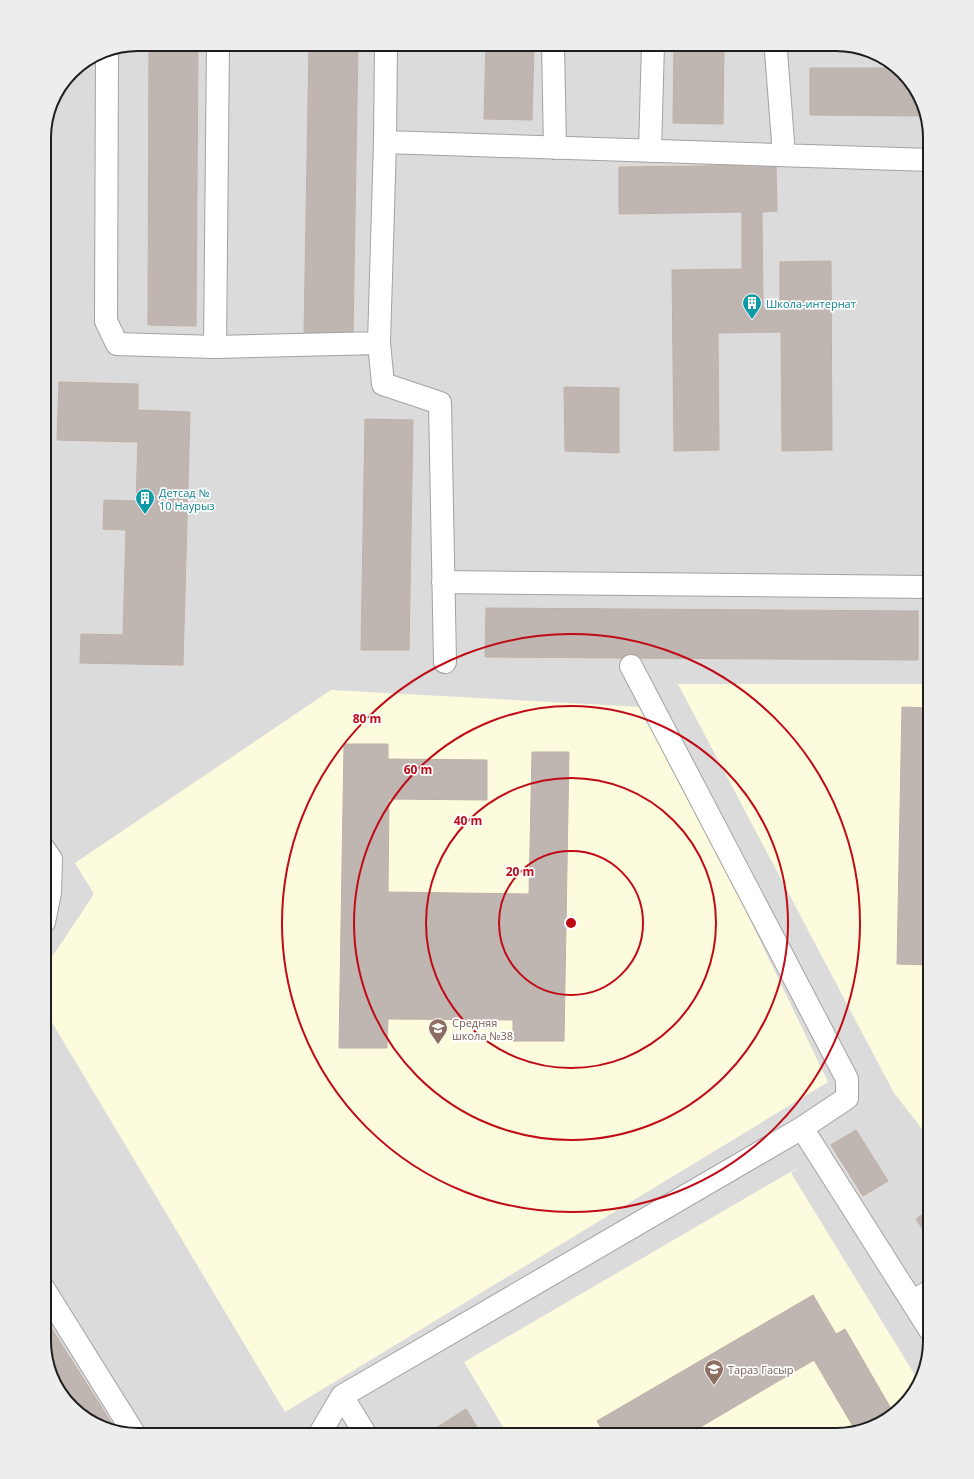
<svg xmlns="http://www.w3.org/2000/svg" width="974" height="1479" viewBox="0 0 974 1479" font-family="'Open Sans',sans-serif">
<style>
.residential{fill:#dcdbdb}
.education{fill:#fdfbde}
.building{fill:#bfb6b1;stroke:#bfb0a7}
.lines{fill:none;stroke-linecap:round;stroke-linejoin:round}
.minor-casing{stroke:#a2a2a2;stroke-width:24}
.minor{stroke:#fff;stroke-width:22}
.ring{fill:none;stroke:#c00b16;stroke-width:2}
.labels{text-anchor:middle;dominant-baseline:central;stroke-width:3.5;stroke-linejoin:round;paint-order:stroke}
.culture-label{font-size:11px;fill:#0d838f;stroke:#fff;text-anchor:start}
.education-label{font-size:11px;fill:#785e54;stroke:#fff;text-anchor:start}
.rim{fill:none;stroke:#1e1e1e;stroke-width:2}
.centre{fill:#c00b16;stroke:#fff;stroke-width:2}
.ring-label{font-size:12px;text-anchor:middle;font-weight:bold;fill:#c00b16;stroke:#fff;stroke-width:3.5;stroke-linejoin:round;paint-order:stroke}
</style>
<rect width="100%" height="100%" fill="#eeeae4"/>
<path class="residential" d="M138,44H842L883,57L917,91L930,138V1341L917,1388L883,1422L836,1435H132L91,1422L57,1388L44,1341V132L51,102L72,71L102,51Z"/>
<path class="education" d="M678,684H930V1139L894,1093Z
M331,690L642,707L679,772L828,1082L285,1412L44,1009V969L94,894L75,863Z
M799,1167L791,1173L919,1382L917,1388L883,1422L836,1435H508L464,1362Z"/>
<path class="building" d="M149,44H198L196,326L148,325Z
M309,44H358L353,335L304,334Z
M486,44H534L532,120L484,119Z
M674,44H724L723,124L673,123Z
M810,68H895L917,91L924,116L810,115Z
M776,165L777,211L762,212L763,308H780V262L831,261L832,450L782,451L781,332L718,333L719,450L674,451L672,270L742,269V212L619,214V167Z
M59,382L138,384V410L190,412L183,665L80,663L81,634L123,635L126,530L103,529L104,500L136,501L138,442L57,440Z
M564,387L619,388V453L565,451Z
M365,419L413,420L409,650H361Z
M486,608L918,611V660L485,657Z
M902,707L930,708V965L897,964Z
M344,744H388V759L487,760V800L389,799L388,892L529,894L532,752H569L564,1041H513V1020L388,1019L387,1048H339Z
M856,1130L888,1181L863,1196L831,1145Z
M930,1209V1240L916,1219Z
M813,1295L836,1334L845,1329L893,1412L883,1422L855,1430L814,1360L687,1435H605L597,1421Z
M44,1317L48,1323L116,1430L91,1422L57,1388L44,1341Z
M466,1409L482,1435H436L433,1430Z"/>
<g class="lines">
<defs>
<path id="minor" d="M386,44L385,142L379,343L383,384L440,403L445,662
M553,44L555,148
M777,44L776,51L784,155
M107,50L106,321L117,344L215,347L379,343
M385,142L930,160
M650,151L653,44
M215,347L218,44
M443,582L930,587
M44,922L50,893L51,859L44,849
M802,1128L930,1330
M44,1289L135,1435
M912,1302L930,1291
M342,1396L366,1435
M319,1435L342,1396L802,1128L847,1098V1079L631,666"/>
</defs>
<use href="#minor" class="minor-casing"/>
<use href="#minor" class="minor"/>
</g>
<g class="ring">
<circle cx="571" cy="923" r="72"/>
<circle cx="571" cy="923" r="145"/>
<circle cx="571" cy="923" r="217"/>
<circle cx="571" cy="923" r="289"/>
</g>
<defs>
<symbol id="building-pin" viewBox="-11 -11 22 30"><path d="M0 17L-7.5 6A9.5 9.5 0 1 1 7.5 6Z" fill="#0f9aa8" stroke="#fff"/><path d="M-4-6H4V6H1V3H-1V6H-4ZM-2.5-4.3h1.7v1.8h-1.7ZM.8-4.3h1.7v1.8H.8ZM-2.5-1h1.7V.8h-1.7ZM.8-1h1.7V.8H.8Z" fill="#fff"/></symbol>
<symbol id="school-pin" viewBox="-11 -11 22 30"><path d="M0 17L-7.5 6A9.5 9.5 0 1 1 7.5 6Z" fill="#8d6e63" stroke="#fff"/><path d="M0-5L7-2L0 1L-7-2ZM-4 1L0 2.5L4 1V4Q0 6-4 4Z" fill="#fff"/></symbol>
</defs>
<g fill-rule="evenodd">
<use href="#building-pin" x="741" y="292" width="22" height="30"/>
<use href="#building-pin" x="134" y="487" width="22" height="30"/>
<use href="#school-pin" x="427" y="1017" width="22" height="30"/>
<use href="#school-pin" x="703" y="1358" width="22" height="30"/>
</g>
<g class="labels">
<g class="culture-label">
<text x="766" y="303">Школа-интернат</text>
<text x="159" y="492">Детсад №<tspan x="159" dy="13">10 Наурыз</tspan></text>
</g>
<g class="education-label">
<text x="452" y="1022">Средняя<tspan x="452" dy="13">школа №38</tspan></text>
<text x="728" y="1369">Тараз Гасыр</text>
</g>
</g>
<path d="M0 0H974V1479H0ZM138 51H836A87 87 0 0 1 923 138V1341A87 87 0 0 1 836 1428H138A87 87 0 0 1 51 1341V138A87 87 0 0 1 138 51Z" fill="#ededed" fill-rule="evenodd"/>
<path class="rim" d="M138 51H836A87 87 0 0 1 923 138V1341A87 87 0 0 1 836 1428H138A87 87 0 0 1 51 1341V138A87 87 0 0 1 138 51Z"/>
<circle cx="571" cy="923" r="6" class="centre"/>
<g class="ring-label">
<text x="367" y="723">80 m</text>
<text x="418" y="774">60 m</text>
<text x="468" y="825">40 m</text>
<text x="520" y="876">20 m</text>
</g>
</svg>
